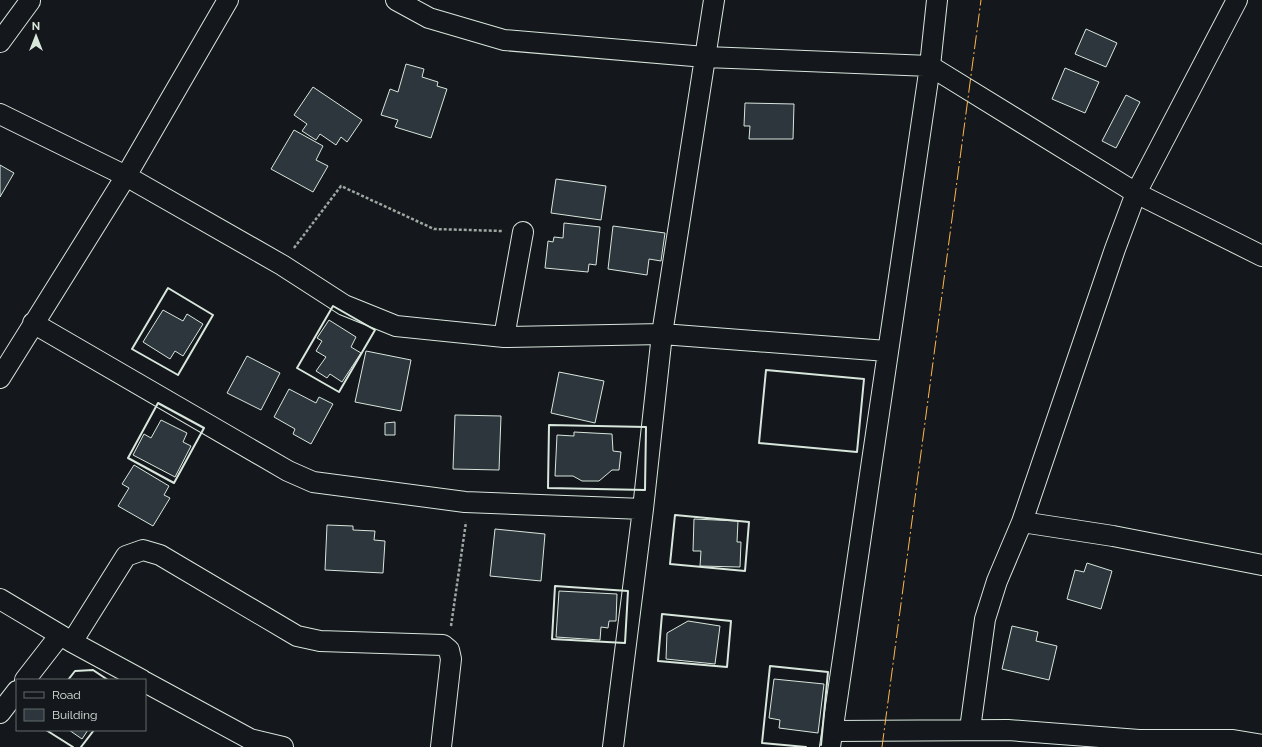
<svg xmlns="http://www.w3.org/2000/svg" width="1262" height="747" viewBox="0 0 1262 747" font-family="Raleway,sans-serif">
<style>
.building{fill:#2c363c;stroke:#d8e6dc}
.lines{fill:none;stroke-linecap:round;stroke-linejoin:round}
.minor-casing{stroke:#d8e6dc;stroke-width:22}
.path{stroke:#9da8a2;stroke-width:2.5;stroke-dasharray:3 2;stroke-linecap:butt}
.minor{stroke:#14181c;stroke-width:20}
.wall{stroke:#d8e6dc;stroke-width:2}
.power{stroke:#ffb74d;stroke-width:1;stroke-dasharray:14 3 2 3;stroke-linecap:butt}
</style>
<rect width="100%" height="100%" fill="#14181c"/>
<path class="building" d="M1086,29L1117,43L1106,67L1075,54Z
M406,64L424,69L422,77L438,82L437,86L447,89L431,138L395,127L398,120L381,115L390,89L398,92Z
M1065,68L1099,82L1085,113L1052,99Z
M313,87L362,120L347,142L341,137L336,145L320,134L316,140L302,131L307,124L294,115Z
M1126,95L1140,102L1116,148L1102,141Z
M745,103L794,104L793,139H749L750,126H744Z
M294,130L323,146L316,160L328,166L313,192L271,169Z
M0,165L14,173L0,197Z
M556,179L606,186L601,220L551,213Z
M564,223L600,227L596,265L589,264L588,272L545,268L548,241L553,242L554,237L563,238Z
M613,226L665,233L661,261L649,259L647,275L608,269Z
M163,310L183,321L187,314L203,324L183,356L175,351L170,359L143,342Z
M329,320L356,337L351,347L361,353L342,382L330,374L327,378L316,371L326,357L316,351L322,341L317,338Z
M366,351L411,360L401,411L355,402Z
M247,356L280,373L261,410L227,393Z
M559,372L604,381L595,423L551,413Z
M289,389L316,403L319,397L333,404L311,444L293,434L295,429L274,417Z
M455,415L501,416L499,470L453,469Z
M161,420L187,433L183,442L191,446L175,477L133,455L144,434L151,438Z
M395,422V435H385V423Z
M574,432L612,434L613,451L621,452L619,470H612L599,481H582L573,476H555L557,435L574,436Z
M134,465L169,486L164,495L170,498L153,526L118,506L129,488L122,484Z
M694,519L738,521L737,542H741L740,567L700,566L701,551H693Z
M327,525L353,526V530L375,531L374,540L385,541L383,573L325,570Z
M495,529L545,534L541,581L490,576Z
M1087,563L1112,571L1101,609L1067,599L1075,570L1084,572Z
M559,591L617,594L616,621H609L608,628L601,627L600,640L556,637Z
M688,621L720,626L715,664L666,659L667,633Z
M1012,626L1038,632L1036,641L1057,646L1049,680L1002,669Z
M774,679L824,684L818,733L779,728L780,720L769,718Z
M69,730H88L82,739Z"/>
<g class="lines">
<defs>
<path id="minor" d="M396,0L429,18L504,40L705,57L930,66L1136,193L1262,256
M0,42L30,1
M0,114L126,176L282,265L344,305L396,326L504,337L662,334L887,351
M33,323L288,471L313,482L465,502L643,509
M504,337L523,232
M0,378L126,176L228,0
M1022,522L1113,536L1262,565
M0,599L72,642L142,680
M72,642L126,556L143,550L160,555L297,636L320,641L443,645L449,650L451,659L441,747
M25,680L60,635
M145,682L250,739L283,747
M0,713L17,691
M970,729L985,619L997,581L1022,522L1115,249L1136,193L1237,0
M833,731L1008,730L1139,740H1233L1262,745
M613,747L643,509L662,334L714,0
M830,747L930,66L937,0"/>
</defs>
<use href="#minor" class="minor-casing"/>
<path class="path" d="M294,248L341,186L434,229L502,231
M451,626L466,522"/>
<use href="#minor" class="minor"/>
<path class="wall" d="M168,288L213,315L178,375L132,349Z
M333,306L375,330L339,392L297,368Z
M766,370L864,379L857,452L759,443Z
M158,403L204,428L174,483L128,458Z
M549,425L646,427L645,490L548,488Z
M675,515L749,522L745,571L670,564Z
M555,586L628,591L625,643L552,639Z
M662,614L731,621L727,667L658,661Z
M68,680L75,671L93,670L108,680
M46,730L73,747
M81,747L94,730
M806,747L762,743L770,666L828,672L821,745"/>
<path class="power" d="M882,747L981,0"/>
</g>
<rect x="16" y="679" width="130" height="52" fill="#14181c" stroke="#626a69"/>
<rect x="24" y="692" width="20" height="6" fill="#14181c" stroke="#626a69"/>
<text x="52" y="699" font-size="12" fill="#d8e6dc">Road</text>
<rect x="24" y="709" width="20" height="12" fill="#2c363c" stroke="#626a69"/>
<text x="52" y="719" font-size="12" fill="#d8e6dc">Building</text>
<g transform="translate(36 36)" stroke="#14181c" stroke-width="3" paint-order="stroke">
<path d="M0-3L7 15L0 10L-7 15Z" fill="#d8e6dc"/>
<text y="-6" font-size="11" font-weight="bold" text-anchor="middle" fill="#d8e6dc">N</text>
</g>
</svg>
